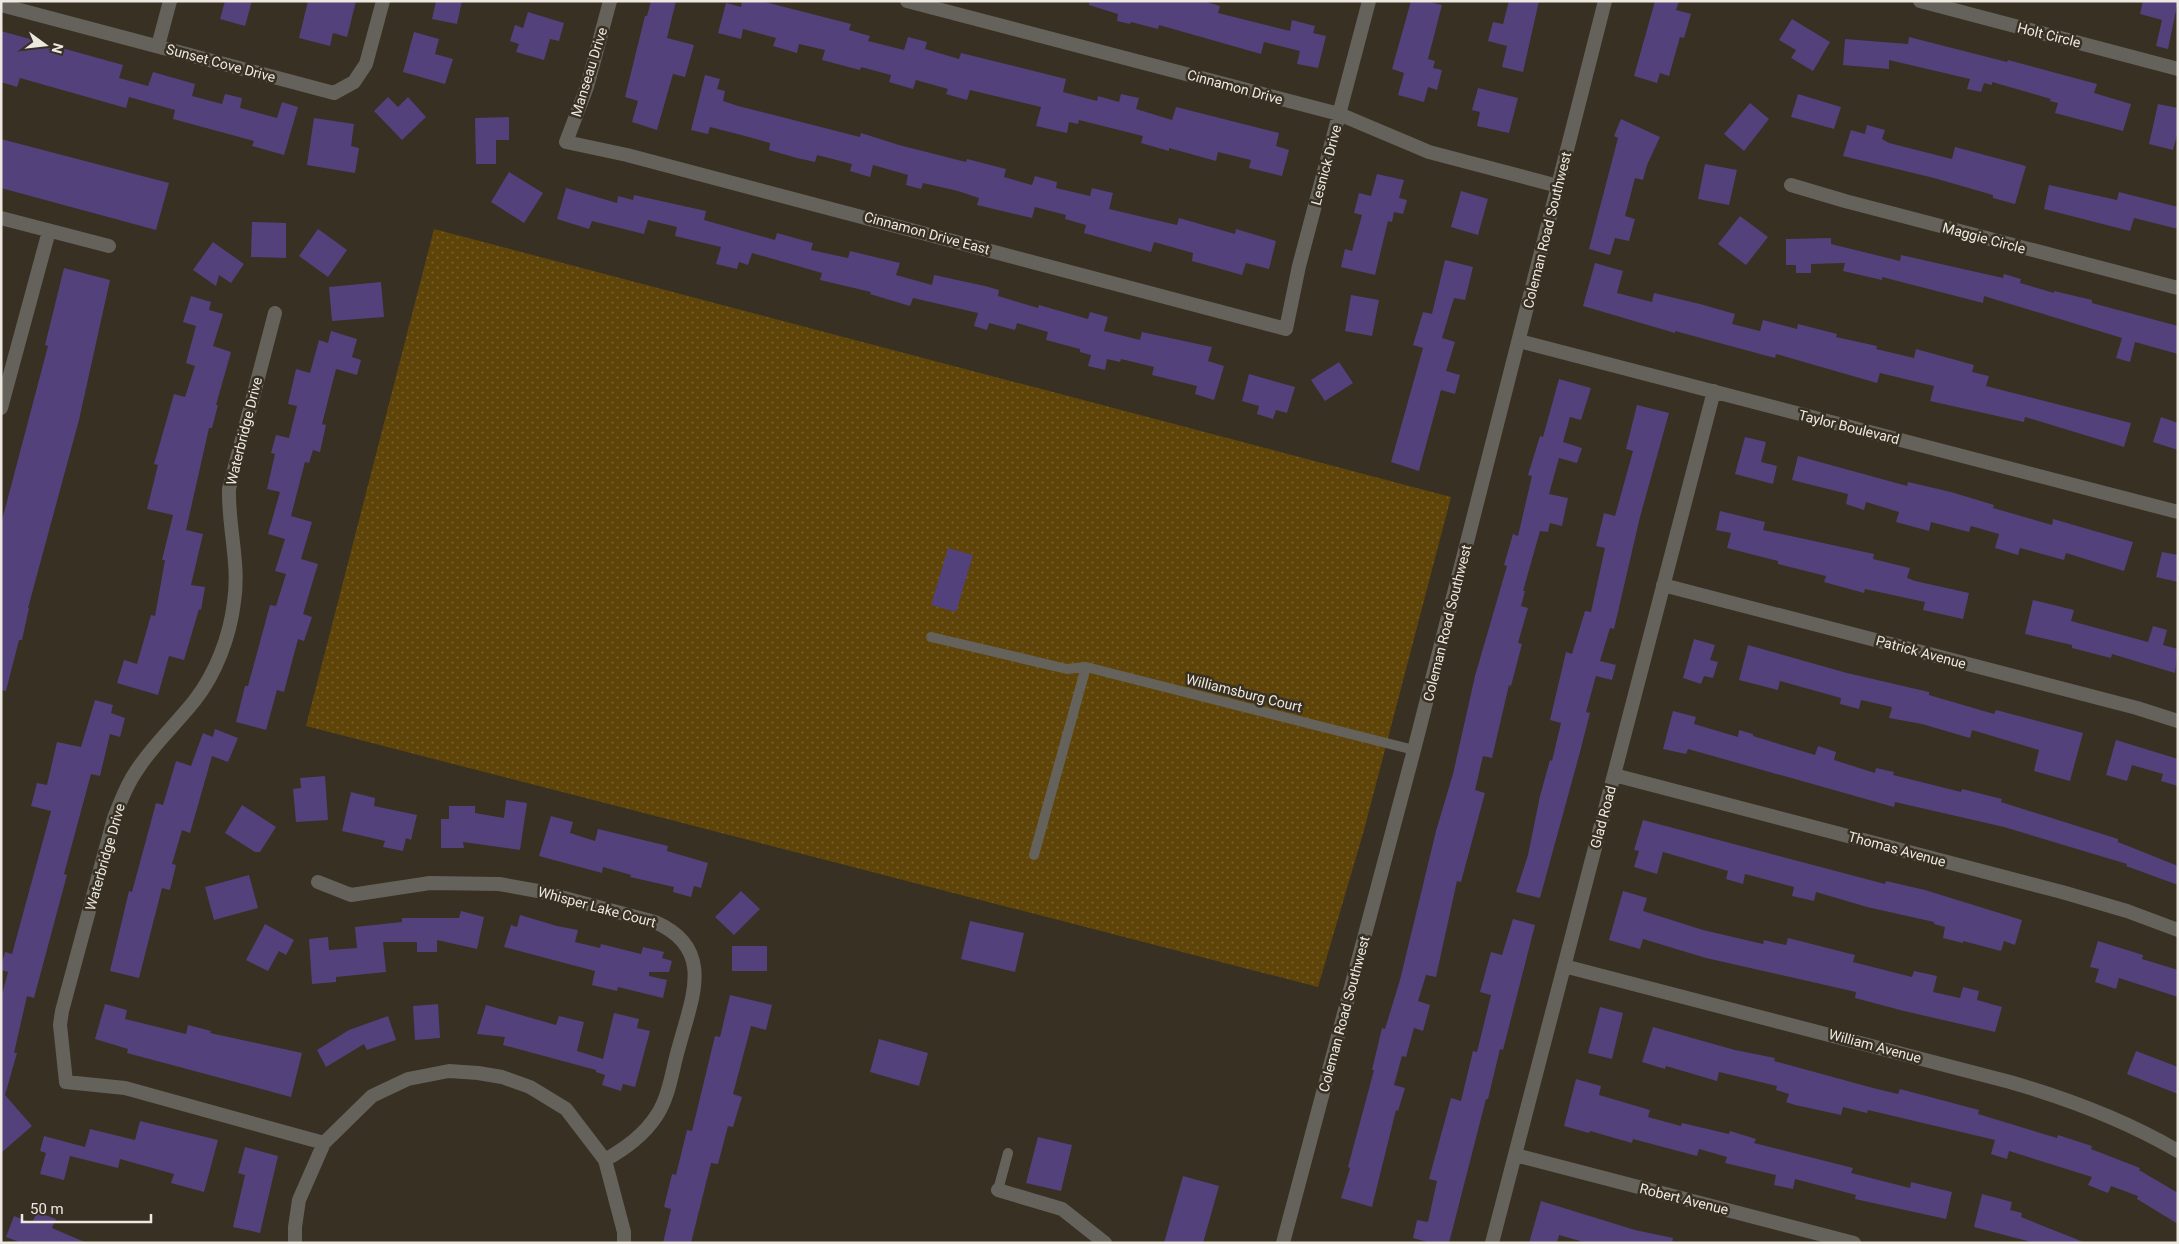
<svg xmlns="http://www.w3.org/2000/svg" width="2179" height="1244" viewBox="0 0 2179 1244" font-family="Roboto,sans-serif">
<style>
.park{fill:url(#park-dots)}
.building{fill:#53417b}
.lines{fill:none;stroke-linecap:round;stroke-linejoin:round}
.service{stroke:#65625c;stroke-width:10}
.minor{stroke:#65625c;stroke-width:14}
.tertiary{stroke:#65625c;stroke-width:14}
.labels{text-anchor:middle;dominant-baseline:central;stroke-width:5;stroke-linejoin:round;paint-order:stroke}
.street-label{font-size:14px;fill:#ede8e0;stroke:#373023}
</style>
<defs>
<pattern id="park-dots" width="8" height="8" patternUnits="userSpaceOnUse" patternTransform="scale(1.25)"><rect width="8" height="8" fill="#5e4409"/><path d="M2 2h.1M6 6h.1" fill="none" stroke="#755f2d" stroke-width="1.8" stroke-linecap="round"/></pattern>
</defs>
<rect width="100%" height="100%" fill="#373023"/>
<path class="park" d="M434,229L1451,497L1364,830L1318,987L306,726Z"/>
<path class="building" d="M225,1H252L245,26L220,19Z
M308,1H356L347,37L333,33L330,46L299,38Z
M436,1H462L457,24L432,19Z
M651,1H676L667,38L694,45L685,77L673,74L657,130L632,122L638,101L625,97L645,16H647Z
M742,1H761L851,24L849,30L870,36L868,41L904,50L908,37L927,42L925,49L959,59L961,53L1066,79L1063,92L1097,101L1098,96L1119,102L1121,94L1139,98L1136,109L1172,120L1176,107L1279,133L1276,146L1289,150L1282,176L1249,168L1251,160L1218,152L1216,161L1169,148V151L1141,143L1143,136L1079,120L1078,124L1069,122L1067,133L1036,126L1041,107L970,90L967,100L946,94L948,89L916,80L913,89L889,82L891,75L861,67L860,70L822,60L825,50L799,44L797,53L773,46L776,38L743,29L741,39L718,33L726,3L741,7Z
M1089,1H1203L1220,6L1218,13L1290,31L1292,20L1315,26L1313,33L1326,36L1318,68L1297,64L1300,51L1264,42L1261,54L1159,25L1158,29L1131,22L1130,24L1117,21L1118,14L1089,5Z
M1411,1H1425L1442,5L1428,59L1435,61L1433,68L1442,70L1437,90L1428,87L1424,102L1398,95L1404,73L1392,69Z
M1509,1H1539L1523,72L1502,67L1507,46L1488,41L1493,22L1503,24Z
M1655,1H1679L1676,10L1691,14L1684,38L1680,37L1669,76L1660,73L1657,83L1634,76Z
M2143,1H2178L2168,49L2156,46L2162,20L2140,14Z
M528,12L564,23L559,41L550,39L544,60L516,52L519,44L510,41L515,25L523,28Z
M1792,19L1830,42L1813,71L1791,58L1796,50L1779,40Z
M1,31L123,65L119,78L148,86L153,72L195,84L192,96L222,104L225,94L242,98L240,108L277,118L282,102L298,107L284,155L252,146L254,141L173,119L175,110L129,97L126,108L20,78L17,87L1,82Z
M414,32L439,39L435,54L453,59L445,84L403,72Z
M1909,37L2007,62L2008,60L2097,84L2094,93L2131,104L2123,131L2055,113L2058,103L2050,101L2051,99L1992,82V85L1984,83L1981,92L1967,89L1970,79L1889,60V69L1843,65L1845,39L1908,44Z
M705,75L720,79L717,89L725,91L723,101L738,106L860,137L861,133L899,145L966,162L967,159L1006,169L1004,177L1032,185L1035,176L1057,182L1056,188L1090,196L1092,188L1113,193L1109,209L1177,225L1179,218L1235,234L1236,229L1276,241L1269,269L1246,263L1242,275L1192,261L1193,253L1154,242L1151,252L1084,233L1086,225L1065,219L1066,215L1035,207L1032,218L977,205L979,198L958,191L923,183L921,189L906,185L908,175L873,165L870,177L850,171L852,164L817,155L815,162L797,158L769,150L770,143L745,136L710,127L708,134L691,130Z
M1478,88L1518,98L1509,133L1477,126L1480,112L1472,110Z
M1798,94L1841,107L1834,129L1791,117Z
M388,97L398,107L408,97L426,117L402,140L374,111Z
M1750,103L1769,119L1744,151L1724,134Z
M2158,104L2178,108V131L2173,150L2149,144Z
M509,117V140H496V164H476L475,118Z
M314,118L354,124L351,146L359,148L355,173L307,165Z
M1621,119L1660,137L1647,165L1643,180L1635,178L1625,216L1635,219L1629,241L1615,238L1610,255L1589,249L1618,138L1614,136Z
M1867,125L1885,130L1882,139L1889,143L1952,159L1955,147L2026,166L2015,204L1993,198V195L1934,178L1843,156L1851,130L1865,134Z
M1,139L169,183L156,230L1,188Z
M1705,164L1737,170L1729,205L1698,199Z
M509,172L543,193L524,223L491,202Z
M1377,174L1404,180L1399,198L1407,200L1403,214L1394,212L1392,222L1388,221L1375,275L1341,267L1345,249L1352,251L1362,215L1354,213L1359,193L1371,196Z
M2049,185L2117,200L2119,192L2178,207V229L2134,218L2130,231L2044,209Z
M566,188L617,203L618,196L633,200L634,195L706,211L704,220L775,240L777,233L813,243L811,250L848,258L850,251L900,263L896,275L932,285L934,275L985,286L999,290L998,296L1038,308L1039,305L1088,319L1090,312L1108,317L1104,331L1140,340L1142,332L1212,347L1208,361L1224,366L1214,400L1195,394L1197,386L1152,375L1154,367L1121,359L1120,362L1107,359L1105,370L1088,366L1091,355L1080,352V349L1046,340L1048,332L1017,323L1015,330L989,323L987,330L974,326L978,313L913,298L910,306L870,294L871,292L820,280L822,273L752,253L748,265L739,262L737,269L716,264L721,247L675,236L677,227L648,220L644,234L592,221L589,229L557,219Z
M1461,191L1488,199L1478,235L1451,227Z
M1740,216L1768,237L1746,265L1718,244Z
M252,222L286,223V258L251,257Z
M318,229L347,250L328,277L299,256Z
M1831,238V244L1900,261L1901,255L2003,278L2004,274L2021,279L2020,283L2054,293V291L2092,300V303L2178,326V354L2135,342L2130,362L2116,358L2122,338L1984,296L1983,303L1882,277V280L1843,271L1845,263L1811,264V273H1796V265H1786V239Z
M213,242L244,264L231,283L219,275L216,286L193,270Z
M1445,260L1473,267L1465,300L1454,298L1442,338L1455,342L1446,371L1460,375L1455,394L1441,390L1419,471L1391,462L1423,348L1413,345L1423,312L1432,314Z
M1595,263L1623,271L1617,293L1652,302L1654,293L1700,304L1735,314L1732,324L1760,331L1763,320L1797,329L1798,324L1837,334L1836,337L1877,346L1876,349L1914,358L1916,349L1974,365L1972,372L1989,376L1986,386L2131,423L2124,447L2025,417L2024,422L1930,401L1934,386L1880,373L1877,383L1776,354L1775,358L1675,331V333L1583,306Z
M64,268L110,280L79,420L28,608H29L22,640H19L6,691L1,690V524L48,346L45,345Z
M381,282L384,317L332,321L329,287Z
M1351,295L1379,300L1372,336L1345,331Z
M191,296L211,302L209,310L223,314L213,346L231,352L216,405H218L212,428H209L186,530L203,534L191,585L205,587L201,610L199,609L184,660L169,656L158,695L117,683L124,660L137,664L151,615L155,616L165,560H162L173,515L147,509L158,465L154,464L174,394L185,397L195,366L186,363L196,326L183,322Z
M331,331L357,339L352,357L361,360L357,375L336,369L322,424L326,425L320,452L313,450L309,463L305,462L291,516L312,522L301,559L318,564L303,614L312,617L304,641L298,639L284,692L277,690L266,730L236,722L245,686H248L270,605L276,606L286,574L275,571L285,539L268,534L280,492L267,489L275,454L271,453L276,435L289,438L297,406L288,404L296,369L310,373L319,340L328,343Z
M1339,362L1353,383L1325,401L1311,380Z
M1249,374L1295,387L1287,413L1276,410L1273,419L1257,414L1259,406L1242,401Z
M1559,379L1591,388L1581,420L1570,417L1563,442L1582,448L1577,463L1559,458L1549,494L1568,498L1562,526L1550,523L1548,532L1540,531L1523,591H1525L1521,606L1528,608L1518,643L1522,644L1511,686L1509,685L1492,758L1483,756L1475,790L1485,793L1461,882L1457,881L1436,977L1426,975L1418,1001L1430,1005L1423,1031L1414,1028L1406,1057L1402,1056L1394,1085L1405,1088L1398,1111L1396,1110L1372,1207L1341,1198L1350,1168L1348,1167L1374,1070H1372L1382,1028L1385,1029L1400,980L1436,831L1453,774L1475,676L1507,566L1504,565L1513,534L1518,536L1532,476L1528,475L1540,436L1543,437Z
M1637,405L1669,413L1640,517L1614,629L1610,628L1600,661L1616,665L1612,680L1596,676L1586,712L1590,713L1580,752L1540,898L1516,892L1528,855L1540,796L1550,760L1552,761L1561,723L1550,720L1566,652L1572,654L1585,611L1591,612L1605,548L1596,546L1604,513L1615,516L1633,451L1626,449Z
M2161,417L2178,423V450L2153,442Z
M1745,437L1766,442L1761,462L1777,466L1773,484L1735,474Z
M1798,456L1907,486L1908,482L1951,492L1994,505L1993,508L2052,525L2053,519L2133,542L2124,571L2066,553L2064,560L2020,548L2018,555L1995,548L1999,534L1971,526L1969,532L1931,522L1929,531L1896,522L1899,512L1866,502L1864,510L1846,504L1848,494L1792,480Z
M1720,511L1765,522L1763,530L1874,554L1873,559L1910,568L1907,578L1915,581L1969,593L1963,619L1923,610L1925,602L1865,589L1864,593L1824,582L1826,576L1778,564V561L1727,548L1731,533L1716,530Z
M948,548L973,555L956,612L931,605Z
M2162,552L2178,555V582L2156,577Z
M2033,600L2074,610L2071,621L2148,642L2153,626L2167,630L2163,645L2178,649L2175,673L2112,654L2111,658L2072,648V645L2025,634Z
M1694,639L1715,645L1710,660L1718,662L1713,678L1704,676L1701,684L1683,678Z
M1748,645L1847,673L1929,692V695L1994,714L1996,710L2083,733L2070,781L2034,771L2039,750L1972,730L1970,738L1922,724L1889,718L1892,707L1861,700L1859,709L1840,704L1841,698L1780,681L1778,690L1739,680Z
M95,700L113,705L111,713L125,718L120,737L110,734L100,776L91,774L64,874L67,875L34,998L27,996L14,1053H17L5,1095L32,1126L1,1153V998L8,972L1,970V966L5,952L12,954L51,811L31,806L37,783L47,785L57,742L81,747Z
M1673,711L1696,717L1694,724L1738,737L1739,730L1753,734V736L1815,755L1818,746L1836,752L1834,760L1875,773L1876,768L1894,772L1893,775L1961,792L1962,789L2002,799L2001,802L2118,839V842L2178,866V885L2126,866L2127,864L2004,827L1895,802L1894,807L1688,749L1686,754L1663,749Z
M215,729L238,738L228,762L212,756L190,833L182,830L172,864L176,865L170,890L162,888L139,978L110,971L129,891L132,892L156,803L163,805L176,761L191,766L203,733L213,737Z
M2116,740L2178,759V786L2161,781L2163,774L2132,765L2127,781L2106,775Z
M325,776L328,820L296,822L293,789L301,788L300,778Z
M351,792L375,798L374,806L417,815L411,840L406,838L403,851L383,847L385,841L342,831Z
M506,800L527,803L520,850L463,842L464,848H441V819H449V806H475V813L504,818Z
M242,805L276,827L260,852H255L225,833Z
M551,816L573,822L570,833L595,841L598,829L668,846L667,851L708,863L701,888L694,886L691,897L673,892L674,887L630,877L631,875L603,867L602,873L539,856Z
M1643,820L1885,884L1886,881L1925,890L2022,920L2015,945L2004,941L2001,951L1963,941V943L1943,938L1945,927L1934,924V922L1867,907L1816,892L1814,901L1792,896L1794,887L1745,874L1743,884L1726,879L1728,871L1663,852L1657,874L1634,867L1639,851L1634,850Z
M249,875L258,908L214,920L205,887Z
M741,891L760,909L734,935L715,917Z
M1623,891L1647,898L1643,911L1703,930L1763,944L1764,940L1786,945L1788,938L1855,955L1853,962L1912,977L1914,971L1937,976L1933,992L1960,998L1963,987L1979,991L1977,1000L2002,1007L1995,1032L1904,1011L1855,998L1856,992L1706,958L1643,939L1640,949L1609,940Z
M461,911L484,917L477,949L437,940V952H417V942H383L386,972L336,977V982L312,984L309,939L328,937L329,950L357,948L355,927L402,922V918H459Z
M520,915L557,926L578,930L575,942L600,948L601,944L641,954L643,947L664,952L662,958L672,961L669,972H649V976L667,980L663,998L618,987L617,991L592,985L595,971L504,947L511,925L517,927Z
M1513,919L1535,925L1503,1050L1500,1049L1488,1099H1486L1449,1243H1431L1413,1238L1417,1220L1428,1222L1437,1181L1429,1179L1451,1098L1461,1101L1473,1051L1477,1052L1491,995L1480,992L1491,952L1502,955Z
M970,921L1024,933L1015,972L961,959Z
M265,924L294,940L286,955L279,951L268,971L246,960Z
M2098,941L2143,955L2142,959L2178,970V997L2119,978L2116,989L2095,982L2099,969L2090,967Z
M732,946H767V971H732Z
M730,995L772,1005L766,1030L751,1026L733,1094L742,1097L733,1127L728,1126L718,1164L711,1163L691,1243H663L671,1209L664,1207L672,1174L676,1175L687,1130L692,1131L715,1036L720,1037Z
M105,1004L127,1010L125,1019L186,1034L188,1025L211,1031L210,1033L302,1053L291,1097L127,1053L128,1049L95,1039Z
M438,1004L440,1038L415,1040L413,1006Z
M486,1005L556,1025L559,1016L584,1022L577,1051L603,1059L614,1013L639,1019L637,1028L650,1031L635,1087L623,1084L621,1091L602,1085L605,1075L596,1072V1070L503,1045L505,1037L477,1034Z
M1600,1007L1623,1013L1612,1059L1588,1053Z
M388,1016L396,1040L367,1050L364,1044L326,1067L317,1050L349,1030Z
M1653,1027L1735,1050L1775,1058L1774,1061L1873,1088L1898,1094L1900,1089L1979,1110L1978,1114L2057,1138L2058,1135L2092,1146L2091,1149L2140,1168L2139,1170L2178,1193V1224L2137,1199L2138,1196L2111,1186L2108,1193L2088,1185L2092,1177L2009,1151L2007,1159L1991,1154L1995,1140L1868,1110L1867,1113L1843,1107L1841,1115L1795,1105L1786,1102L1789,1094L1776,1090L1777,1086L1719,1072L1717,1081L1666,1066L1665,1069L1642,1062Z
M879,1039L928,1053L919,1086L870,1072Z
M2136,1051L2178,1067V1094L2127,1074Z
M1576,1079L1601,1086L1599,1095L1650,1110L1648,1117L1681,1126L1682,1123L1729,1134L1730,1131L1756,1139L1754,1143L1853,1168L1851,1173L1910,1188L1911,1182L1952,1192L1946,1219L1855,1199L1856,1195L1795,1179L1793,1189L1774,1185L1776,1175L1725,1163L1727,1157L1699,1149L1697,1156L1633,1139L1632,1143L1590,1131L1589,1133L1564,1126Z
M140,1121L218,1140L204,1192L171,1183L174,1174L120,1159L118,1168L70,1156L64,1180L40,1174L46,1153L40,1151L44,1136L85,1147L90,1129L135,1140Z
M1038,1137L1072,1145L1061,1191L1026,1183Z
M245,1147L278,1156L260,1233L233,1227L245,1175L238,1173Z
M1183,1176L1219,1186L1203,1243H1164Z
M1982,1194L2012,1202L2010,1210L2022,1213L2021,1217L2086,1243H2035L1974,1227Z
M1541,1201L1635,1230L1673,1238L1672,1243H1587L1559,1235L1557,1243H1529Z
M37,1212L56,1219L52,1228L87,1243H22L6,1237L14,1216L32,1223Z"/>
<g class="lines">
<path class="service" d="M931,637L1067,669L1086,667L1414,750
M1034,855L1086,667
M998,1190L1008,1153"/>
<path class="minor" d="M610,1L587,87L566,142L627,155L1286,329L1299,266L1369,1
M907,1L1339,114L1429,152L1558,186
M1920,1L2178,69
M1,5L334,93L354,82L366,64L383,1
M158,46L170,1
M1791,185L1845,201L2178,288
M1,218L109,246
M275,313L229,489C228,527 240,564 234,602C230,636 216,673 195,700C177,723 155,743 139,767C128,782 121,800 114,818L62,1011L60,1025L66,1082L125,1088L324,1143
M1519,341L2178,512
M1,408L49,231
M1663,585L2137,708L2178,721
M1614,775L2062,892L2127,911L2178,930
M318,882L351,895L430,883L499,884L538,891L655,922C717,949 691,1000 678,1050C672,1071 669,1097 657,1115C644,1135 626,1148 605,1160
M1564,966L2010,1082C2069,1099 2125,1120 2178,1151
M1515,1155L1854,1243
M998,1190L1062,1209L1105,1243
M295,1243V1227L299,1200L324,1143L372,1096L408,1079L449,1071L478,1073L502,1077L530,1087L566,1109L605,1160L624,1232V1243
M1492,1243L1714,391"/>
<path class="tertiary" d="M1283,1243L1414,750L1605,1"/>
</g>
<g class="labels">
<g class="street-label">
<text transform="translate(2049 35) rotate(14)">Holt Circle</text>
<text transform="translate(221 63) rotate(15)">Sunset Cove Drive</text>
<text transform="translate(589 72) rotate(-73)">Manseau Drive</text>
<text transform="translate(1235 87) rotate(15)">Cinnamon Drive</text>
<text transform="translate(1326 165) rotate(-75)">Lesnick Drive</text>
<text transform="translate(1547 230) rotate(-76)">Coleman Road Southwest</text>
<text transform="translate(927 233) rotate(15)">Cinnamon Drive East</text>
<text transform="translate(1984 238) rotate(15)">Maggie Circle</text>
<text transform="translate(1849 427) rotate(14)">Taylor Boulevard</text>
<text transform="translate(244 431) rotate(-76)">Waterbridge Drive</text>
<text transform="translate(1447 623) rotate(-76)">Coleman Road Southwest</text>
<text transform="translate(1921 652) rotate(15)">Patrick Avenue</text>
<text transform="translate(1244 693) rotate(14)">Williamsburg Court</text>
<text transform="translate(1603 817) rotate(-75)">Glad Road</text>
<text transform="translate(1897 849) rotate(15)">Thomas Avenue</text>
<text transform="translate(105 857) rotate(-74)">Waterbridge Drive</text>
<text transform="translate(597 907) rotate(15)">Whisper Lake Court</text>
<text transform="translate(1344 1014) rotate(-75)">Coleman Road Southwest</text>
<text transform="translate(1875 1046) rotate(15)">William Avenue</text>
<text transform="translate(1684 1199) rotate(14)">Robert Avenue</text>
</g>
</g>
<rect width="2179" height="1244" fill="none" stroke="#ede8e0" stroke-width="5"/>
<g transform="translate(45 45) rotate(105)" stroke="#373023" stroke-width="4" paint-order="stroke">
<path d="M0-4L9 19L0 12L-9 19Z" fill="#ede8e0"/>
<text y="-8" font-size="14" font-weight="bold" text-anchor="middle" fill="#ede8e0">N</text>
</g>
<path d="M22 1214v8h129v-8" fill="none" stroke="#ede8e0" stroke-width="2.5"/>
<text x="30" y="1214" font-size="15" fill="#ede8e0" stroke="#373023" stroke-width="4" paint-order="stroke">50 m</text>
</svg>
